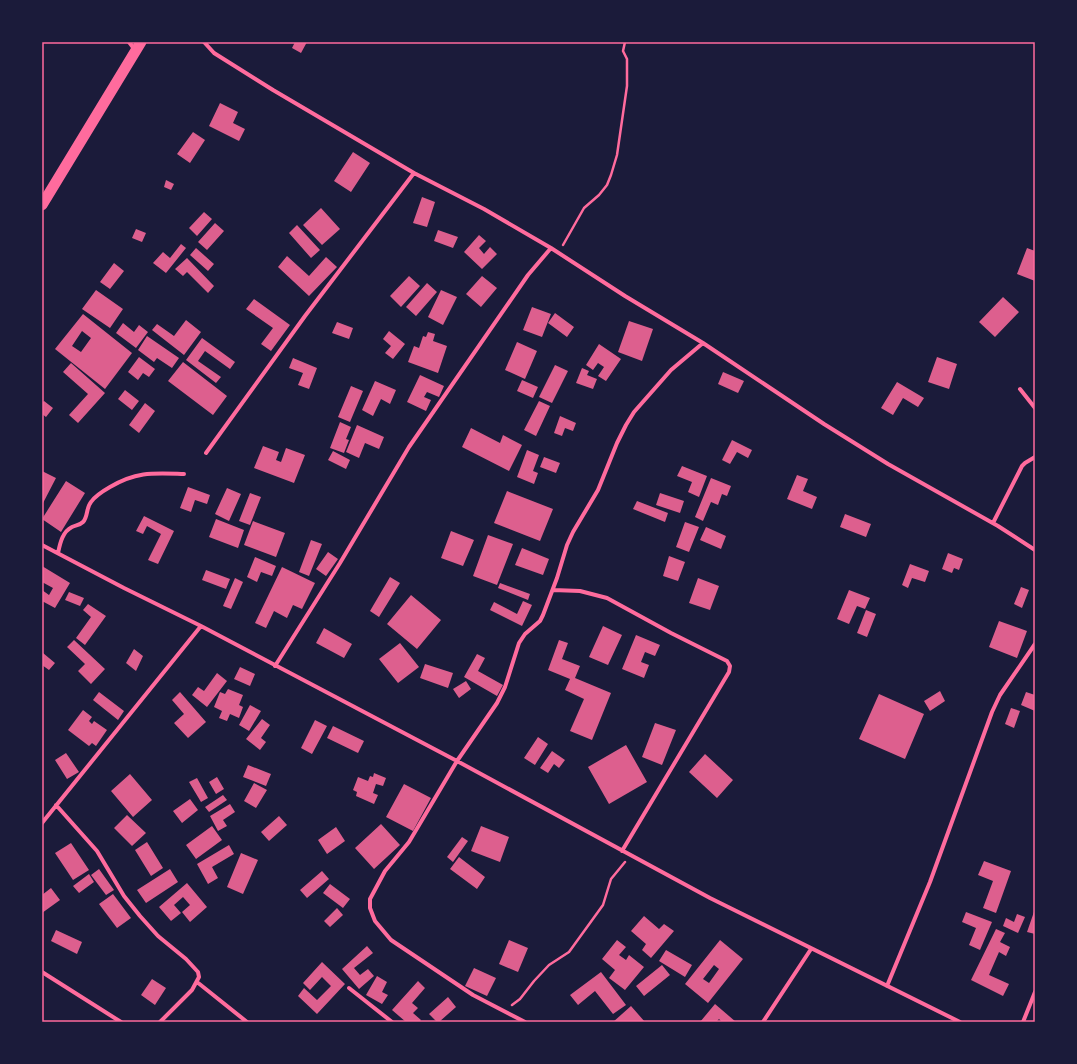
<svg xmlns="http://www.w3.org/2000/svg" width="1077" height="1064" viewBox="0 0 1077 1064" font-family="Spectral,serif">
<style>
.building{fill:#dd5f8e;fill-rule:evenodd}
.lines{fill:none;stroke-linecap:round;stroke-linejoin:round}
.path{stroke:#ff6b9d;stroke-width:2.5}
.minor{stroke:#ff6b9d;stroke-width:4}
.trunk{stroke:#ff6b9d;stroke-width:11}
.neatline{fill:none;stroke:#ff6b9d;stroke-width:1.5}
</style>
<rect width="100%" height="100%" fill="#1b1b3a"/>
<path class="building" d="M295,42H307L301,53L292,48Z
M220,103L238,112L233,123L245,129L239,141L209,126Z
M193,132L205,140L190,163L177,154Z
M353,152L370,163L351,192L334,181Z
M166,180L174,184L171,190L164,187Z
M422,197L435,202L427,227L413,223Z
M321,208L340,229L322,245L303,225Z
M204,212L212,219L197,236L189,228Z
M215,223L224,231L207,250L198,242Z
M297,225L320,250L311,258L289,233Z
M136,229L146,233L142,242L132,238Z
M438,230L458,237L453,248L434,241Z
M479,235L486,241L479,248L484,254L490,247L497,254L482,269L464,252Z
M181,244L186,248L166,273L153,263L163,252L170,258Z
M196,248L214,264L208,271L190,255Z
M1027,248L1035,251V281L1017,274Z
M287,256L309,276L326,257L337,267L309,296L278,267Z
M187,258L214,286L208,293L187,272L183,276L175,269Z
M114,263L124,271L110,289L100,282Z
M409,276L420,286L401,307L390,296Z
M482,276L497,288L481,307L466,294Z
M427,283L437,292L416,316L406,307Z
M96,290L123,309L110,328L82,309Z
M441,290L457,297L443,325L428,317Z
M1003,297L1019,312L995,337L979,322Z
M254,299L290,325L271,351L261,344L273,328L246,309Z
M532,307L551,314L542,337L523,330Z
M555,313L574,327L567,337L548,323Z
M83,314L132,353L105,389L55,349ZM82,331L91,338L81,352L72,346Z
M186,320L201,332L184,355L152,330L157,324L174,336Z
M629,321L653,329L642,361L618,352Z
M337,322L353,328L349,339L332,333Z
M123,323L134,332L139,325L148,332L136,348L116,333Z
M389,331L405,344L393,359L385,353L391,346L383,339Z
M428,332L435,334L433,341L447,346L438,373L408,362L414,346L419,348L423,336L426,337Z
M147,336L179,358L172,368L157,358L154,362L138,350Z
M202,338L235,362L230,369L205,351L198,361L221,377L216,383L186,360Z
M517,342L537,351L525,379L505,370Z
M599,344L621,359L606,381L598,376L604,367L598,363L593,370L586,365Z
M139,357L155,369L149,377L143,373L138,380L128,372Z
M937,357L957,364L949,389L928,382Z
M293,358L317,368L309,389L298,385L303,373L289,368Z
M183,362L227,396L213,415L168,381Z
M71,363L105,393L78,423L69,415L88,394L63,372Z
M555,365L568,371L552,403L539,397Z
M582,368L589,371L587,375L597,379L593,389L576,383Z
M723,372L744,381L738,393L718,384Z
M420,375L444,386L439,397L427,392L424,397L431,400L426,411L407,402Z
M522,380L538,387L533,398L517,391Z
M375,381L396,390L390,404L381,399L373,416L362,410Z
M897,382L924,398L918,407L903,398L893,415L881,408Z
M351,386L363,391L350,422L338,417Z
M125,390L139,401L132,410L118,399Z
M44,401L53,408L46,417L42,414V403Z
M539,401L550,406L536,436L524,430Z
M145,403L155,411L139,433L129,425Z
M560,416L576,423L573,431L565,428L562,436L554,433Z
M340,422L351,427L346,439L349,440L344,453L330,448Z
M357,425L384,437L379,449L365,443L359,458L346,452Z
M471,428L500,443L503,435L522,445L509,471L462,447Z
M732,440L752,450L748,458L737,452L730,464L722,460Z
M263,446L279,452L276,460L281,462L286,448L305,455L294,483L254,468Z
M527,450L539,455L533,471L538,473L534,484L517,477Z
M333,451L350,460L346,469L328,460Z
M544,457L560,463L556,473L540,467Z
M682,466L707,476L699,497L688,492L692,482L677,476Z
M42,471L56,478L42,505Z
M797,475L808,479L803,491L817,497L812,509L787,499Z
M711,478L731,486L727,496L722,494L718,505L711,502L703,521L695,517Z
M66,481L85,493L61,532L42,519Z
M188,487L210,495L207,504L195,500L191,512L180,508Z
M227,488L241,494L229,521L215,514Z
M507,491L553,509L540,541L494,523Z
M250,493L261,497L250,525L239,521Z
M660,493L684,501L680,513L656,505Z
M637,501L668,513L665,522L633,509Z
M845,514L871,524L866,537L840,527Z
M144,516L174,531L158,564L148,560L161,534L147,526L143,534L136,531Z
M216,519L244,530L238,548L209,537Z
M253,521L285,533L276,557L244,545Z
M685,522L699,527L689,552L676,547Z
M706,527L726,536L721,549L700,540Z
M451,531L474,540L463,566L441,558Z
M488,535L513,544L497,585L473,576Z
M311,540L322,544L309,576L299,572Z
M522,548L549,559L543,575L515,565Z
M328,552L338,559L326,576L316,569Z
M948,553L963,559L959,570L954,568L952,573L942,569Z
M669,556L685,562L678,581L663,576Z
M255,557L276,566L272,576L261,572L257,582L247,577Z
M910,564L929,571L925,582L912,578L908,588L902,585Z
M42,566L70,583L55,608L42,601V590L49,595L53,588L42,582Z
M282,567L315,583L302,609L293,605L287,618L274,611L266,628L255,623Z
M206,570L230,579L226,589L202,580Z
M390,577L400,583L379,617L370,611Z
M235,578L243,582L231,609L223,606Z
M698,578L719,586L710,610L689,603Z
M500,583L530,594L528,600L498,588Z
M1021,587L1029,590L1022,608L1014,604Z
M849,590L870,598L865,609L857,606L849,624L837,619Z
M69,592L84,598L80,606L65,600Z
M411,595L441,620L417,649L387,624Z
M523,601L532,605L522,626L490,610L494,602L517,614Z
M88,604L106,616L85,645L76,638L91,617L83,610Z
M866,610L876,614L867,637L857,633Z
M999,621L1027,631L1017,658L989,647Z
M603,626L622,635L608,665L589,657Z
M324,628L352,644L344,658L316,643Z
M636,635L660,645L655,656L645,652L641,662L649,665L644,678L622,669Z
M74,640L105,669L91,684L78,671L85,664L67,647Z
M559,640L568,643L562,659L580,666L575,678L611,693L592,740L570,731L584,699L565,690L570,679L548,670Z
M400,643L419,667L398,683L379,659Z
M134,649L143,656L136,671L126,663Z
M43,653L55,663L49,670L42,665V655Z
M477,654L485,658L478,671L503,685L497,696L464,677Z
M425,664L453,673L448,688L420,678Z
M240,667L255,674L250,686L234,679Z
M217,673L227,681L207,707L192,695L198,687L204,691Z
M466,681L471,689L459,698L453,689Z
M228,689L243,695L239,705L243,707L239,718L230,714L227,721L219,718L222,711L214,707L220,692L225,694Z
M940,691L945,701L930,711L924,701Z
M99,692L124,711L118,720L93,700Z
M180,692L206,722L188,738L174,723L184,714L172,700Z
M1026,692L1035,695V711L1021,705Z
M879,694L924,714L905,759L859,739Z
M250,705L261,711L249,731L239,725Z
M1011,708L1020,711L1014,728L1005,724Z
M83,710L92,717L89,721L92,724L94,721L107,730L96,746L92,743L89,746L68,730Z
M262,719L270,725L261,738L266,742L260,750L246,739Z
M315,720L327,726L312,754L301,748Z
M655,723L676,730L662,765L642,757Z
M333,726L364,741L358,753L327,738Z
M538,737L548,744L535,765L524,758Z
M626,745L647,782L609,804L588,767Z
M552,751L565,760L559,768L554,764L548,773L540,768Z
M66,753L79,772L67,779L55,760Z
M705,754L733,780L717,798L689,772Z
M248,765L271,774L266,786L243,777Z
M374,773L386,778L383,786L376,784L373,793L378,795L374,804L356,796L357,792L353,790L358,777L368,781L370,776L373,777Z
M130,774L152,800L133,817L111,791Z
M217,777L224,789L216,794L209,782Z
M197,778L208,798L201,802L189,782Z
M254,783L267,790L256,808L244,801Z
M404,784L431,798L413,831L386,817Z
M223,795L227,800L209,812L205,807Z
M190,799L198,810L182,823L173,811Z
M230,804L235,812L223,820L227,826L218,831L210,816Z
M127,815L146,833L132,846L114,828Z
M279,816L287,825L269,841L261,832Z
M381,824L400,845L374,869L355,848Z
M212,826L222,840L196,859L186,845Z
M481,826L509,837L500,862L471,851Z
M336,827L345,841L327,854L318,840Z
M462,837L468,841L453,862L447,857Z
M147,842L163,868L151,876L135,850Z
M71,843L89,870L73,880L55,853Z
M229,845L234,854L212,867L218,878L208,884L197,864Z
M241,853L258,860L243,894L227,887Z
M459,857L485,877L477,889L450,869Z
M984,861L1011,871L996,913L983,908L993,881L978,875Z
M99,869L114,890L106,895L91,875Z
M170,869L178,882L146,903L137,890Z
M322,871L329,879L307,898L300,890Z
M89,874L94,882L79,893L73,886Z
M187,883L207,907L190,922L182,912L190,905L183,897L174,905L181,913L171,921L159,907Z
M330,884L350,899L343,908L323,893Z
M51,888L60,900L42,913V895Z
M113,894L131,918L117,928L99,904Z
M337,908L343,915L330,927L324,921Z
M1035,909V934L1027,932Z
M966,912L992,922L980,950L969,945L976,928L962,922Z
M1017,914L1025,917L1018,933L1003,926L1006,918L1014,922Z
M644,916L659,929L664,924L674,931L651,958L642,950L646,944L631,931Z
M996,929L1005,933L1000,942L1010,947L1006,956L999,952L989,975L1009,984L1003,996L971,980Z
M56,930L82,942L77,954L51,941Z
M509,940L528,948L518,972L499,964Z
M617,940L626,947L619,955L626,960L629,955L644,967L625,990L609,978L615,970L602,959Z
M720,940L743,959L708,1003L685,984ZM714,965L719,969L709,983L703,979Z
M367,946L373,953L354,968L360,975L368,969L374,976L359,989L342,969Z
M666,950L692,965L685,977L659,961Z
M322,962L345,984L317,1014L298,996L304,988L317,1000L331,986L322,977L310,990L303,983Z
M662,965L670,975L644,996L636,986Z
M474,968L496,978L487,996L465,986Z
M601,972L626,1005L613,1014L595,991L578,1005L570,995Z
M377,976L387,982L382,992L388,995L382,1004L366,995Z
M152,979L166,988L155,1005L141,995Z
M418,981L425,988L412,1003L418,1008L413,1013L421,1020L419,1022H406L392,1010Z
M448,997L456,1007L439,1022H437L429,1014Z
M715,1004L736,1022H722L719,1019L716,1022H700Z
M631,1006L645,1022H613Z"/>
<g class="lines">
<path class="path" d="M563,245L584,208L599,195L607,185L611,175L617,155L627,86V59L623,51L625,42
M512,1005L520,999L534,981L549,965L569,952L603,905L611,879L625,862"/>
<path class="minor" d="M129,42L135,50
M204,42L214,53L273,90L414,173L484,209L551,248L625,296L703,343L824,424L888,464L998,526L1035,550
M1020,389L1035,408
M206,453L305,316L414,173
M993,523L1022,466L1025,463L1035,457
M42,545L124,588L201,626L457,761L710,898L960,1022
M58,553C60,544 62,532 72,527C76,525 80,525 83,522C88,517 86,508 91,502C95,496 103,491 110,487C137,471 154,473 184,474
M553,590L580,591L607,598L671,633L727,661L730,666L729,672L622,851
M275,666L340,563L409,447L528,275L551,248
M56,805L97,851L124,896L140,916L158,936L186,959L198,972L199,977L192,990L160,1022
M42,823L201,626
M42,972L121,1022
M197,982L247,1022
M887,986L930,882L992,712L1000,695L1035,644
M349,988L392,1022
M525,1022L473,995L391,940L375,921L370,908V899L385,871L409,842L457,761L497,703L505,687L519,643L525,634L540,621L543,615L557,578L567,545L573,532L598,490L617,443L626,425L634,412L671,370L703,343
M763,1022L811,949
M1023,1022L1035,992"/>
<path class="trunk" d="M42,205L141,42"/>
</g>
<rect width="1077" height="1064" fill="none" stroke="#1b1b3a" stroke-width="86"/>
<rect x="43" y="43" width="991" height="978" class="neatline"/>
</svg>
